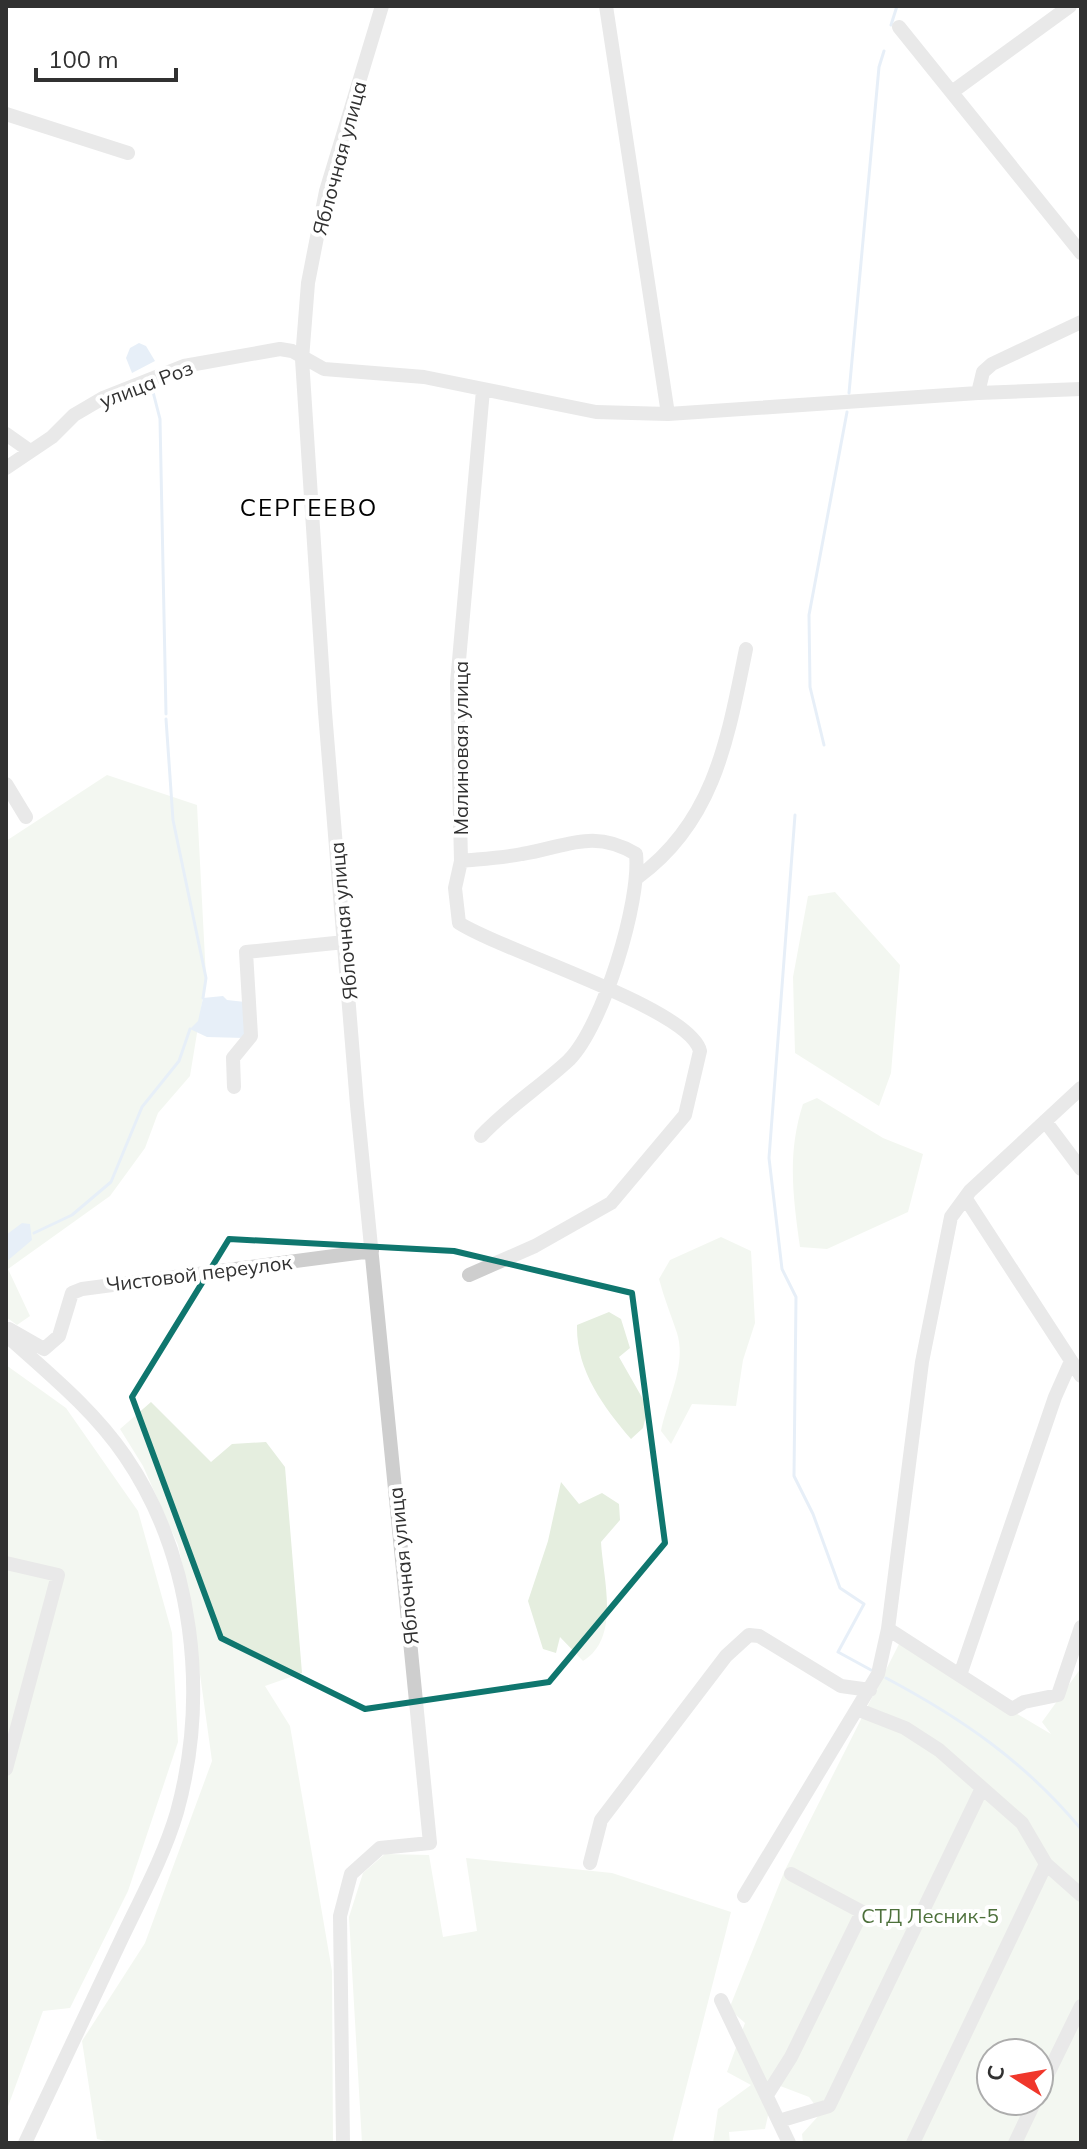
<svg xmlns="http://www.w3.org/2000/svg" width="1087" height="2149" viewBox="0 0 1087 2149" font-family="Mulish,sans-serif">
<style>
.green{fill:#e5eedf;fill-rule:evenodd}
.water{fill:#cadcef}
.lines{fill:none;stroke-linecap:round;stroke-linejoin:round}
.stream{stroke:#cadcef;stroke-width:3}
.minor{stroke:#cecece;stroke-width:14}
.marked{fill:none;stroke:#0f766e;stroke-width:6;stroke-linejoin:round}
.labels{text-anchor:middle;dominant-baseline:central;stroke-width:8;stroke-linejoin:round;paint-order:stroke}
.street-label{font-size:20px;fill:#313131;stroke:#fff}
.park-label{font-size:20px;fill:#4d703b;stroke:#fff}
.quarter-label{font-size:24px;letter-spacing:2px;fill:#000;stroke:#fff}
</style>
<rect width="100%" height="100%" fill="#fff"/>
<path class="green" d="M107,775L197,805L206,978L190,1076L158,1113L145,1148L110,1196L8,1269L30,1316L17,1325L6,1317V841Z
M835,892L900,965L891,1073L879,1106L795,1053L793,977L808,896Z
M817,1098L883,1138L923,1154L908,1212L827,1249L800,1247C793,1197 787,1153 803,1104Z
M721,1237L751,1251L755,1323L743,1360L736,1406L692,1404L671,1444L661,1431C667,1400 687,1365 677,1333C671,1315 664,1298 659,1279L670,1260Z
M609,1312L621,1319L630,1348L619,1357L648,1408L643,1428L631,1439C603,1406 576,1370 577,1325Z
M6,1365L66,1408L138,1511L172,1633L178,1742L128,1891L70,2008L43,2011L6,2112Z
M151,1402L211,1462L232,1444L266,1442L285,1467L302,1673L265,1686L290,1726L332,1971L333,2143H116L97,2139L82,2041L145,1943L212,1761L189,1595L178,1545L143,1466L120,1429Z
M561,1482L579,1504L602,1493L619,1504L620,1520L601,1542C603,1579 621,1638 583,1661L560,1637L556,1653L543,1649L528,1601L548,1541Z
M899,1644L1051,1734L1042,1722L1081,1668V2143H803L802,2134L821,2113L809,2097L775,2084L765,2129L729,2132L730,2143H713L718,2109L751,2085L727,2072L745,2023L729,2009L785,1870ZM991,2053H1039V2101H991Z
M385,1854L429,1855L443,1937L477,1931L466,1858L612,1873L731,1912L672,2143H362L349,1917L363,1873Z"/>
<path class="water" d="M139,343L146,346L155,361L132,373L126,358L130,348Z
M223,996L227,1000L245,1002L244,1038L207,1037L190,1029L198,1021L203,998Z
M22,1223L30,1224L32,1240L6,1262V1235Z"/>
<g class="lines">
<path class="stream" d="M891,25L897,6
M152,388L160,419L166,714
M849,393L879,67L884,51
M166,719L173,820L206,978L203,998
M824,745L810,687L809,615L847,412
M795,815L769,1158L782,1269L796,1297L794,1476L813,1514L840,1588L864,1604L838,1652L871,1670
M34,1233L72,1215L111,1182L142,1107L179,1061L190,1029
M886,1678C963,1719 1025,1762 1081,1829"/>
<path class="minor" d="M606,6L668,414
M899,27L1081,253
M952,92L1070,6
M6,114L128,153
M978,393L983,372L992,364L1081,322
M6,434L30,451
M6,468L52,437L74,415L103,398L184,366L280,349L292,351L324,369L424,377L596,412L668,414L978,393L1081,389
M6,784L26,817
M461,861C481,859 502,858 522,854C566,847 593,828 636,854C641,901 603,1026 569,1060C540,1087 508,1107 481,1136
M638,877C715,821 728,737 746,649
M234,1087L233,1058L251,1036L246,952L345,942
M1045,1121L1081,1169
M966,1199L1081,1376
M469,1275L535,1246L611,1203L685,1115L700,1051C690,1008 502,951 459,923L455,888L461,861L457,683L483,390
M9,1329L44,1349L59,1336L72,1293L82,1289L372,1251
M6,1335C48,1373 93,1409 125,1456C194,1557 209,1696 177,1812C164,1856 141,1898 121,1940C89,2008 57,2075 25,2143
M6,1563L58,1575L6,1769
M888,1629L1012,1709L1024,1702L1058,1695L1081,1627
M960,1675L1055,1397L1071,1361
M859,1710L905,1728L939,1750L1022,1823L1046,1864L913,2143
M590,1863L601,1820L726,1656L749,1635L759,1636L841,1686L870,1690
M1046,1864L1081,1895
M744,1896L878,1674L888,1629L922,1362L951,1217L970,1191L1081,1088
M721,2000L789,2143
M1039,2092L1081,2006
M767,2095L791,2057L862,1912L791,1874
M779,2121L829,2106L982,1788
M343,2143L340,1916L351,1874L380,1848L430,1843L357,1105L325,712L302,359L308,283L326,191L382,6
M1015,2143L1035,2101"/>
</g>
<path d="M0 0H1087V2149H0ZM229,1239L454,1251L632,1293L665,1543L549,1682L365,1709L221,1638L132,1397Z" fill="#fff" fill-opacity=".55" fill-rule="evenodd"/>
<path class="marked" d="M229,1239L454,1251L632,1293L665,1543L549,1682L365,1709L221,1638L132,1397Z"/>
<g class="labels">
<g class="street-label">
<text transform="translate(339 158) rotate(-75)">Яблочная улица</text>
<text transform="translate(146 384) rotate(-21)">улица Роз</text>
<text transform="translate(460 748) rotate(-90)">Малиновая улица</text>
<text transform="translate(343 921) rotate(-95)">Яблочная улица</text>
<text transform="translate(199 1273) rotate(-7)">Чистовой переулок</text>
<text transform="translate(403 1566) rotate(-96)">Яблочная улица</text>
</g>
<g class="park-label">
<text x="930" y="1915">СТД Лесник-5</text>
</g>
<g class="quarter-label">
<text x="309" y="507">СЕРГЕЕВО</text>
</g>
</g>
<rect width="1087" height="2149" fill="none" stroke="#313131" stroke-width="16"/>
<g transform="translate(1015 2077) rotate(281)"><circle r="38" fill="#ffffff" stroke="#adadad" stroke-width="2"/>
<path d="M0-6L14 30L0 20L-14 30Z" fill="#f0372b"/>
<text y="-12" font-size="22" font-weight="bold" text-anchor="middle" fill="#313131">С</text>
</g>
<path d="M36 68v12h140v-12" fill="none" stroke="#313131" stroke-width="4"/>
<text x="48" y="68" font-size="24" fill="#313131" stroke="#ffffff" stroke-width="6" paint-order="stroke">100 m</text>
</svg>
